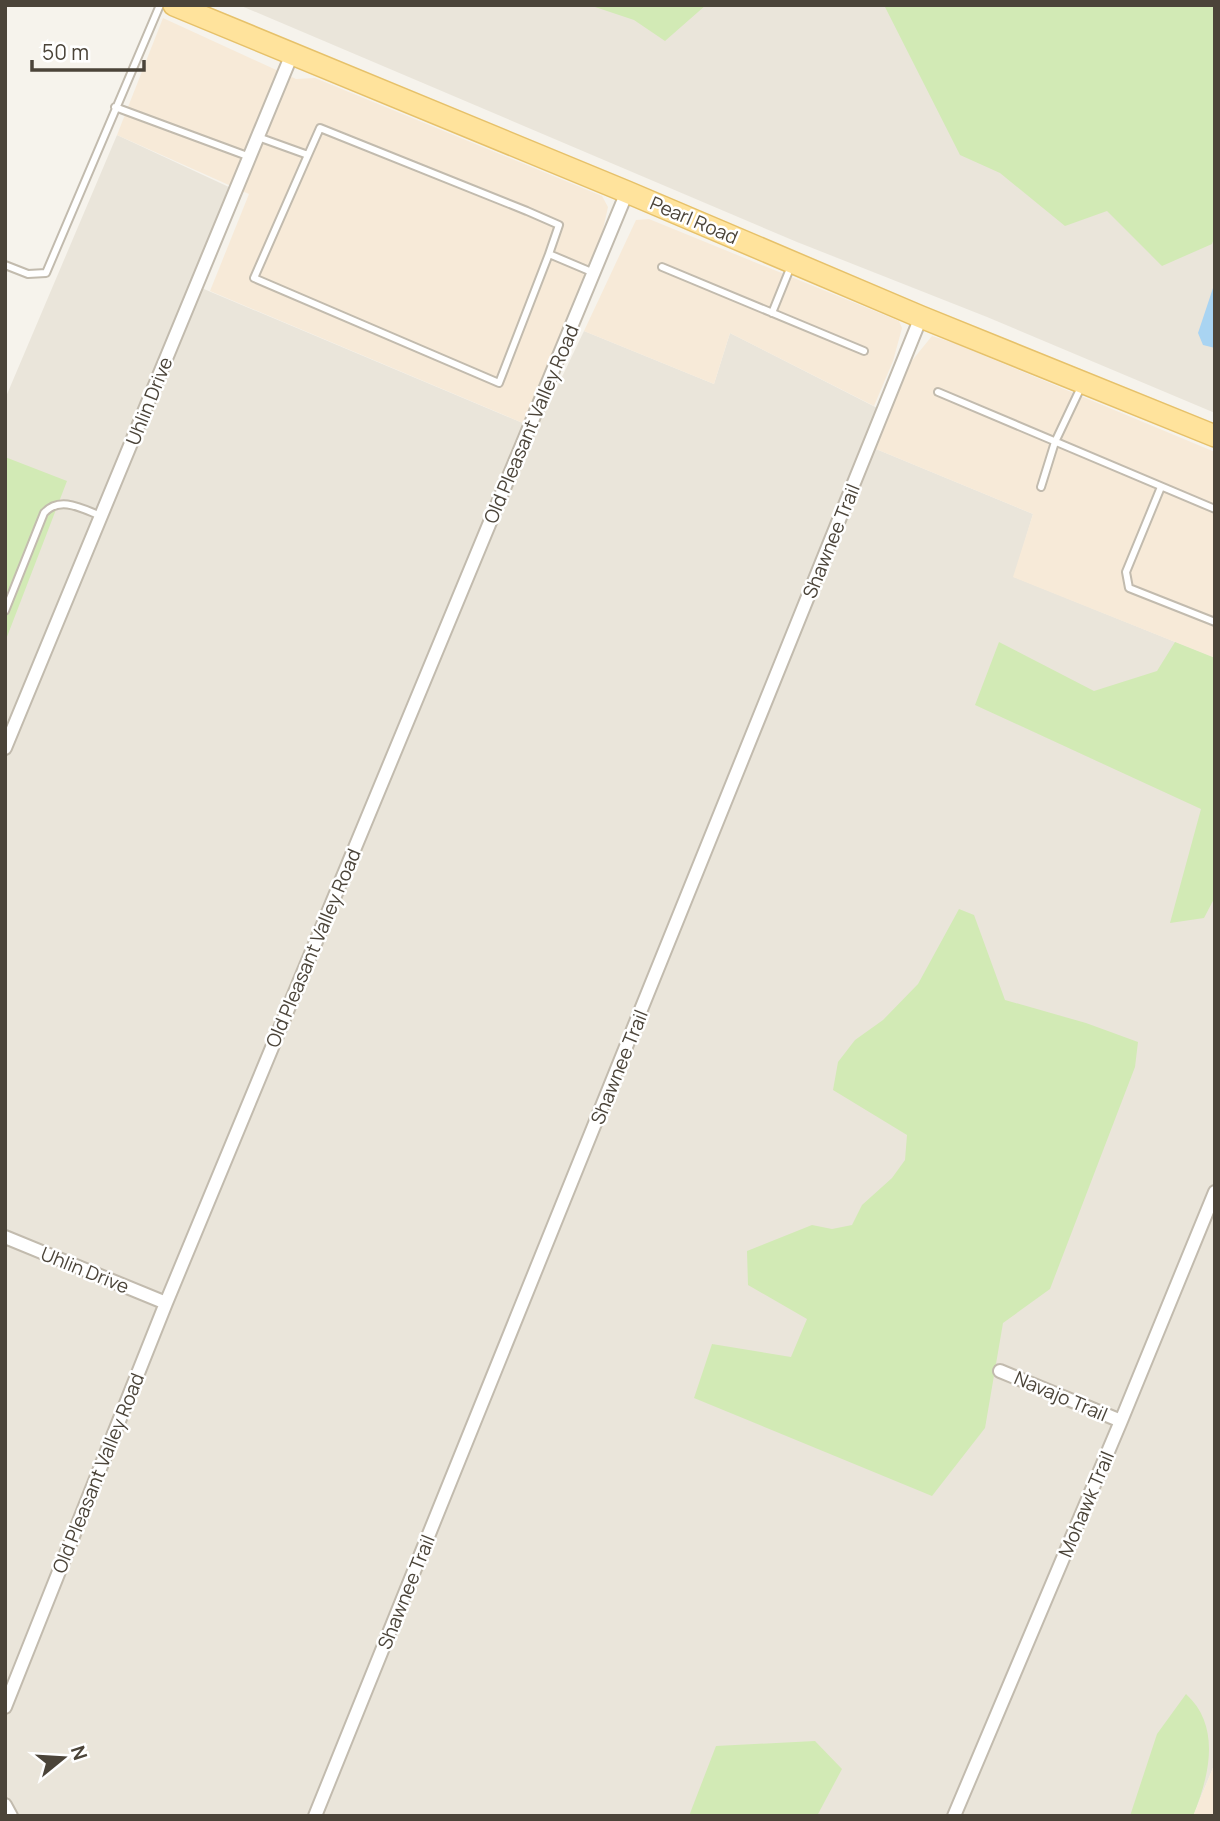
<svg xmlns="http://www.w3.org/2000/svg" width="1220" height="1821" viewBox="0 0 1220 1821" font-family="Manrope,sans-serif">
<style>
.residential{fill:#eae5da}
.commercial{fill:#f7ead8}
.green{fill:#d2eab5}
.water{fill:#a9d4f2}
.lines{fill:none;stroke-linecap:round;stroke-linejoin:round}
.lane-casing{stroke:#c2bbae;stroke-width:10}
.street-casing{stroke:#c2bbae;stroke-width:16}
.primary-casing{stroke:#e6c16a;stroke-width:24}
.lane{stroke:#fff;stroke-width:6}
.street{stroke:#fff;stroke-width:12}
.primary{stroke:#ffe39c;stroke-width:21}
.labels{text-anchor:middle;dominant-baseline:central;stroke-width:5;stroke-linejoin:round;paint-order:stroke}
.street-label{font-size:19px;fill:#4b4439;stroke:#fff}
</style>
<rect width="100%" height="100%" fill="#f6f3ec"/>
<path class="residential" d="M239,5H1215V413L987,317L797,242Z
M117,135L231,188L192,284L537,429L584,331L714,384L730,333L889,414L876,449L1033,514L1014,577L1215,658V1763L1193,1816H5V399Z"/>
<path class="commercial" d="M163,18L296,79L315,78L602,196L608,207L602,234L573,328L537,429L210,291L249,194L117,135Z
M649,219L899,321L902,328L893,361L874,406L730,333L714,384L584,331L636,220Z
M932,336L954,343L1215,452V658L1013,577L1033,514L876,449L910,363Z
M1215,1763V1816H1193Z"/>
<path class="green" d="M589,5H706L665,41L634,20Z
M884,5H1215V235L1212,244L1162,266L1107,211L1065,226L1000,173L960,155Z
M5,457L67,481L5,642Z
M999,642L1094,691L1157,671L1175,642L1215,658V897L1204,918L1170,923L1201,809L975,705Z
M959,909L974,915L1005,1000L1086,1023L1138,1042L1135,1067L1050,1289L1003,1323L985,1428L932,1496L694,1398L712,1344L791,1357L807,1319L748,1285L747,1251L812,1225L832,1229L852,1225L862,1205L892,1178L905,1160L907,1135L833,1090L838,1062L855,1040L883,1020L918,984Z
M1186,1694C1220,1725 1211,1772 1193,1816H1130L1157,1734Z
M815,1741L842,1769L817,1816H689L716,1746Z"/>
<path class="water" d="M1215,282V348L1203,345L1198,333Z"/>
<g class="lines">
<defs>
<path id="lane" d="M115,107L250,157
M258,137L308,155L254,278L499,383L549,254L594,273
M308,155L320,128L527,211L559,225L549,254
M5,265L28,274L46,273L160,5
M662,267L864,351
M772,313L791,266
M938,392L1215,509
M1041,487L1055,442L1082,385
M1161,487L1126,572L1129,588L1215,622
M5,611L44,513C60,495 83,509 101,516"/>
<path id="street" d="M5,748L292,54
M5,1237L166,1303
M1000,1371L1121,1421
M5,1707L166,1303L627,192
M5,1805L11,1816
M315,1816L921,317
M954,1816L1121,1421L1215,1192"/>
<path id="primary" d="M174,5L627,192L921,317L1215,436"/>
</defs>
<use href="#lane" class="lane-casing"/>
<use href="#street" class="street-casing"/>
<use href="#primary" class="primary-casing"/>
<use href="#lane" class="lane"/>
<use href="#street" class="street"/>
<use href="#primary" class="primary"/>
</g>
<g class="labels">
<g class="street-label">
<text transform="translate(694 220) rotate(23)">Pearl Road</text>
<text transform="translate(149 401) rotate(-68)">Uhlin Drive</text>
<text transform="translate(531 424) rotate(-67)">Old Pleasant Valley Road</text>
<text transform="translate(831 541) rotate(-68)">Shawnee Trail</text>
<text transform="translate(313 948) rotate(-67)">Old Pleasant Valley Road</text>
<text transform="translate(619 1067) rotate(-68)">Shawnee Trail</text>
<text transform="translate(85 1270) rotate(22)">Uhlin Drive</text>
<text transform="translate(1061 1396) rotate(23)">Navajo Trail</text>
<text transform="translate(98 1473) rotate(-68)">Old Pleasant Valley Road</text>
<text transform="translate(1086 1504) rotate(-67)">Mohawk Trail</text>
<text transform="translate(406 1592) rotate(-68)">Shawnee Trail</text>
</g>
</g>
<rect width="1220" height="1821" fill="none" stroke="#4b4439" stroke-width="14"/>
<g transform="translate(63 1758) rotate(72)" stroke="#ffffff" stroke-width="5" paint-order="stroke">
<path d="M0-5L12 26L0 18L-12 26Z" fill="#4b4439"/>
<text y="-10" font-size="19" font-weight="bold" text-anchor="middle" fill="#4b4439">N</text>
</g>
<path d="M32 60v10h112v-10" fill="none" stroke="#4b4439" stroke-width="3.5"/>
<text x="42" y="60" font-size="21" fill="#4b4439" stroke="#ffffff" stroke-width="5" paint-order="stroke">50 m</text>
</svg>
